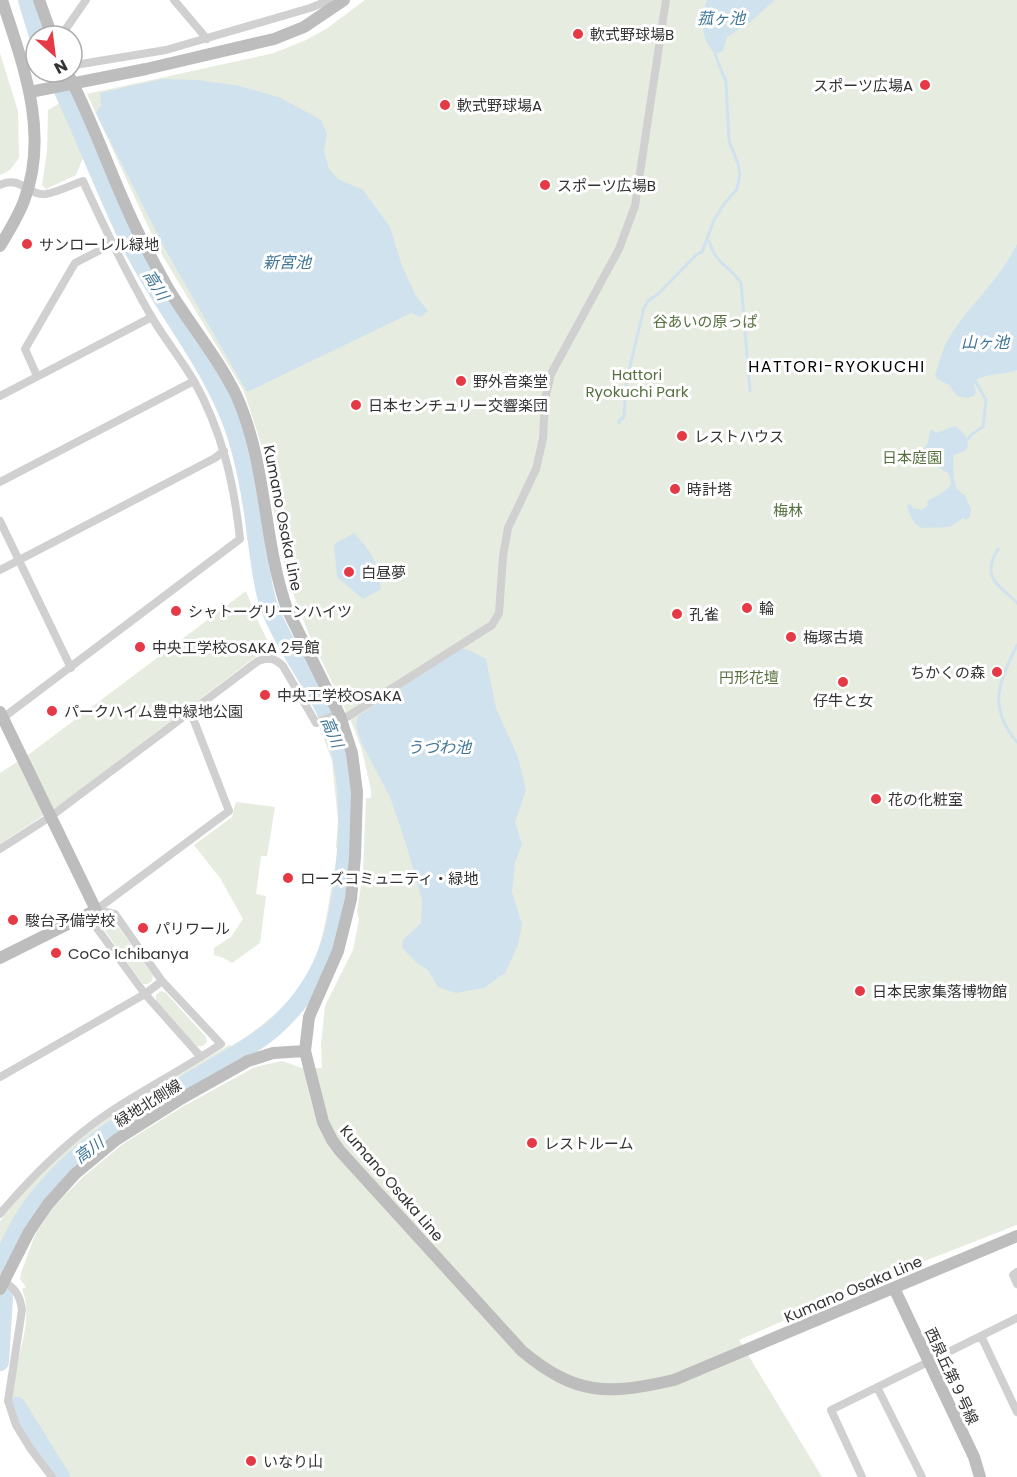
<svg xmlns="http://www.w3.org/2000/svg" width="1017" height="1477" viewBox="0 0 1017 1477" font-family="Poppins,'Noto Sans JP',sans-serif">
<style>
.green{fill:#e6ecdf}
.water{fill:#cfe2ee}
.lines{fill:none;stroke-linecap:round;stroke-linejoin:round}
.stream{stroke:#cfe2ee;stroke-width:3}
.river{stroke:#cfe2ee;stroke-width:18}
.street{stroke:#d0d0d0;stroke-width:8}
.secondary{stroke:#bdbdbd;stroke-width:12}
.poi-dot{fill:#e63946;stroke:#fff;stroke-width:2}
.labels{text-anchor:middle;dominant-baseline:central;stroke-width:6;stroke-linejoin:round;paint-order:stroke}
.poi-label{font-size:15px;fill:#333;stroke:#fff;text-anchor:start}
.park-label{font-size:15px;fill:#56703f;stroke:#fff}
.street-label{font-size:15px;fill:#333;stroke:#fff}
.water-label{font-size:16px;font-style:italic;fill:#3f7597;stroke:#fff}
.neighbourhood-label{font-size:16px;letter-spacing:1.5px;fill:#000;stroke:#fff}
</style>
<rect width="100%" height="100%" fill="#fff"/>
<path class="green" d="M365,0H1017V1225L899,1271L739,1340L822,1477H60C45,1457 12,1424 12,1398C12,1363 36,1323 22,1289L26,1287L20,1279L21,1273L35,1235L53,1207L83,1177L123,1144L182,1107L255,1067L282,1061L302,1068H322L321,1045L325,1006L353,950L359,920L357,912L363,872L366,798H371V790L362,750L353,726L308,632L286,575L262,447L244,391L159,250L87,94L274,53L306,40L326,29Z
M0,53L18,111L19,158L10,170L0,175Z
M60,103L66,113L83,158L76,175L46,189L42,185L47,152L48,110Z
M246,591L256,617L270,646L61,804L0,844V773L32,752Z
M327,725C331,735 336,745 339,756C348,785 345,819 343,849L336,848L338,821L332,761L320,728Z
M236,802L275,807L267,856H261L256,894L266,896L260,943L232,963L224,958L214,955V948L231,937L243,919L220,878L194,845L232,817Z
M336,862L342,863C337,900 335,936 318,970C293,1018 248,1044 203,1070C127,1115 32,1166 2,1255H0V1221L31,1183L69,1147L108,1118L229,1045L231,1046C263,1027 295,1001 312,966C326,935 329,896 336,862Z
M112,918L153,975L152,981L148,984H143L100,924Z
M161,991L166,993L206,1037L207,1042L203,1046H197L156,1001V995Z"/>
<path class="water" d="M707,0H775L750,22L727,37L723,51L715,54C701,40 699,17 707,0Z
M163,79L197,80L240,86L281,98L321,120L327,134L324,151L329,169L338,179L363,190L390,227L402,266L416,296L428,311L421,317L411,313L247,392L165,249L96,113L101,105L100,93Z
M1017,244V370C1003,375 989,373 975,380L974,385L976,392L974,396L966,398L957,396L949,385L937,379L935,375C939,364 942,350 948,339C969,305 1000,280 1017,244Z
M955,426C963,432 968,436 968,447L965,451L954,455L953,458C954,472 951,489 965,495L971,509L970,517L966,520L963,518L950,527L922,528L915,524L908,511L907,506L910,504L913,508L922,510L928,505L927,501C933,498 950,490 951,483C951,482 949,474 948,473L936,466H932L924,460L922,452L928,442L930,430H933L936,433Z
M354,533C372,552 378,563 381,589L363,599L337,577L334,544Z
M461,648L469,650L486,659L496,708L518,757L526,790L515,822L522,844L515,863L512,892L522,924L518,945L505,973L484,988L456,993L438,987L428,970L418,964L402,948L403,940L421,923L422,900L406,844L390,797L361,742L356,725L358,716Z"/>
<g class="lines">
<path class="stream" d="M709,241C716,265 728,264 741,283L750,391
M619,423V421L624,417L626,383L644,308L648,301L658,294L696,255L702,252L714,220L724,204L737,189L740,174L738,164L729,141L726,82L715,54
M968,439L972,434L983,427L986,400L975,380
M998,549C980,579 999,584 1017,603
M1017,645C999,683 987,706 1017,742"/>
<path class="river" d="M27,0L38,36
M4,1266C5,1251 12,1239 19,1226C61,1152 143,1109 214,1067C234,1055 256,1044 274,1028C330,978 340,922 346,850C349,810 348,770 334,732C318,687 285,650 269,606C261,583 260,560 256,536C252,501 246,466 235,432C212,364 164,310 132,247C104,190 82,129 54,72
M0,1362L4,1297
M17,1406L61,1477"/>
<path class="street" d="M174,0L207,39
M64,36L63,33L86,0
M72,57L75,65L166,50L310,8L328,1
M0,185C21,175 28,196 46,194C58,192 71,185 83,181C104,227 126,272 151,316C164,338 181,359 194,381C222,431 234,483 240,539L0,720
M37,376L25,349L75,263L112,244
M0,396L152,317
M0,482L194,381
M0,521L71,668
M0,570L215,458L224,451
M0,849L50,817L258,661C269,657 275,658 283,666L316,723L333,716L347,717L492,625L499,613L503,556L508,528L536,469L543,439L545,399L551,374L619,249L635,206L666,0
M96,910L229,811L191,713
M96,910V927L145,994L201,1057
M0,1077L145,994L162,981
M0,1214C32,1176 66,1142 107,1114C144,1089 184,1069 221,1044L162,981L115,914L96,910
M1017,1272L1013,1275L1017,1284
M0,1279C14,1287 20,1294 22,1310L8,1401L16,1425L30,1448L52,1477
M981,1336L1017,1412
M877,1387L922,1477
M862,1477L831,1410L1017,1318"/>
<path class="secondary" d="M39,0L52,36
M67,72C97,128 115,190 145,246C153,261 161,276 169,290C191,326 219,359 237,397C267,464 263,541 287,609L340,716L352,753L357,792L355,857L351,899L338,951L309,1017L305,1051L323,1122L332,1140L340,1151L522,1351C576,1396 608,1395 674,1380L1017,1236
M30,92L146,69L274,39L304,27L344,0
M0,246C9,231 18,217 24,201C50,133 23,65 2,0
M0,712L96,910L0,958
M894,1288L974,1457L980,1477
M0,1289L29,1232L48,1204L75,1174L116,1140L184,1097L248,1061L273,1053L305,1051"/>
</g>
<g class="poi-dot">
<circle cx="578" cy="34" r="6"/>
<circle cx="925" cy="85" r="6"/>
<circle cx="445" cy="105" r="6"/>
<circle cx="545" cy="185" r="6"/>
<circle cx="27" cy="244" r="6"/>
<circle cx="461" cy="381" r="6"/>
<circle cx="356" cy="405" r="6"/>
<circle cx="682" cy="436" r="6"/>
<circle cx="675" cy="489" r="6"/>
<circle cx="349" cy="572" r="6"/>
<circle cx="747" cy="608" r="6"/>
<circle cx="176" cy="611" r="6"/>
<circle cx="677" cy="614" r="6"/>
<circle cx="791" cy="637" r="6"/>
<circle cx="140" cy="647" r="6"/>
<circle cx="997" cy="672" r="6"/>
<circle cx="843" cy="682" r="6"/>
<circle cx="265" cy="695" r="6"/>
<circle cx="52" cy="711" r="6"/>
<circle cx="876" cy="799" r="6"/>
<circle cx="288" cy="878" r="6"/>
<circle cx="13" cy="920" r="6"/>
<circle cx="143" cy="928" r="6"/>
<circle cx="56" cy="953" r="6"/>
<circle cx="860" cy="991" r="6"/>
<circle cx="532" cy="1143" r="6"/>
<circle cx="251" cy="1461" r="6"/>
</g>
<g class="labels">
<g class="poi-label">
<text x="590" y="34">軟式野球場B</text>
<text x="913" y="85" text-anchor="end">スポーツ広場A</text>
<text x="457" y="105">軟式野球場A</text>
<text x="557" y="185">スポーツ広場B</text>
<text x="39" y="244">サンローレル緑地</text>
<text x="473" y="381">野外音楽堂</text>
<text x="368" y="405">日本センチュリー交響楽団</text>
<text x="694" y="436">レストハウス</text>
<text x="687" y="489">時計塔</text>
<text x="361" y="572">白昼夢</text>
<text x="759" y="608">輪</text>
<text x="188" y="611">シャトーグリーンハイツ</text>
<text x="689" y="614">孔雀</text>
<text x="803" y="637">梅塚古墳</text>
<text x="152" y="647">中央工学校OSAKA 2号館</text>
<text x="985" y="672" text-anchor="end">ちかくの森</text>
<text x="277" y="695">中央工学校OSAKA</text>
<text x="843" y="700" text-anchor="middle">仔牛と女</text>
<text x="64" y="711">パークハイム豊中緑地公園</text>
<text x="888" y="799">花の化粧室</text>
<text x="300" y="878">ローズコミュニティ・緑地</text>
<text x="25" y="920">駿台予備学校</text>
<text x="155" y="928">パリワール</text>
<text x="68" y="953">CoCo Ichibanya</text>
<text x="872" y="991">日本民家集落博物館</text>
<text x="544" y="1143">レストルーム</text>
<text x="263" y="1461">いなり山</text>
</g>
<g class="park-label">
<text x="705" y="321">谷あいの原っぱ</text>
<text x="637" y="374">Hattori<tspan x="637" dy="17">Ryokuchi Park</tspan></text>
<text x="912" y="457">日本庭園</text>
<text x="788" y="510">梅林</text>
<text x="749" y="677">円形花壇</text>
</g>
<g class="street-label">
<text transform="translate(283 518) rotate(79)">Kumano Osaka Line</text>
<text transform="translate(148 1103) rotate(-32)">緑地北側線</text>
<text transform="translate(392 1183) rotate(49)">Kumano Osaka Line</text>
<text transform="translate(853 1289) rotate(-23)">Kumano Osaka Line</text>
<text transform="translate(952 1376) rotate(65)">西泉丘第９号線</text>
</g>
<g class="water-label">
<text x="721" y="18">菰ヶ池</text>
<text x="287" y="262">新宮池</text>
<text transform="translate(156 285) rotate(58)">高川</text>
<text x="985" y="342">山ヶ池</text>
<text transform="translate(332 732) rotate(67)">高川</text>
<text x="439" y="747">うづわ池</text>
<text transform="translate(89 1150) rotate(-37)">高川</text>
</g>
<g class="neighbourhood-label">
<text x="837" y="366">HATTORI-RYOKUCHI</text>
</g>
</g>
<g transform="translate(54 54) rotate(152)"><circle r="28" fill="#ffffff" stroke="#adadad" stroke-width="1.5"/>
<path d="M0-4.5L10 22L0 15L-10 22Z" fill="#e63946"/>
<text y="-9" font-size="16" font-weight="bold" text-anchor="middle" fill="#333333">N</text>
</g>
</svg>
